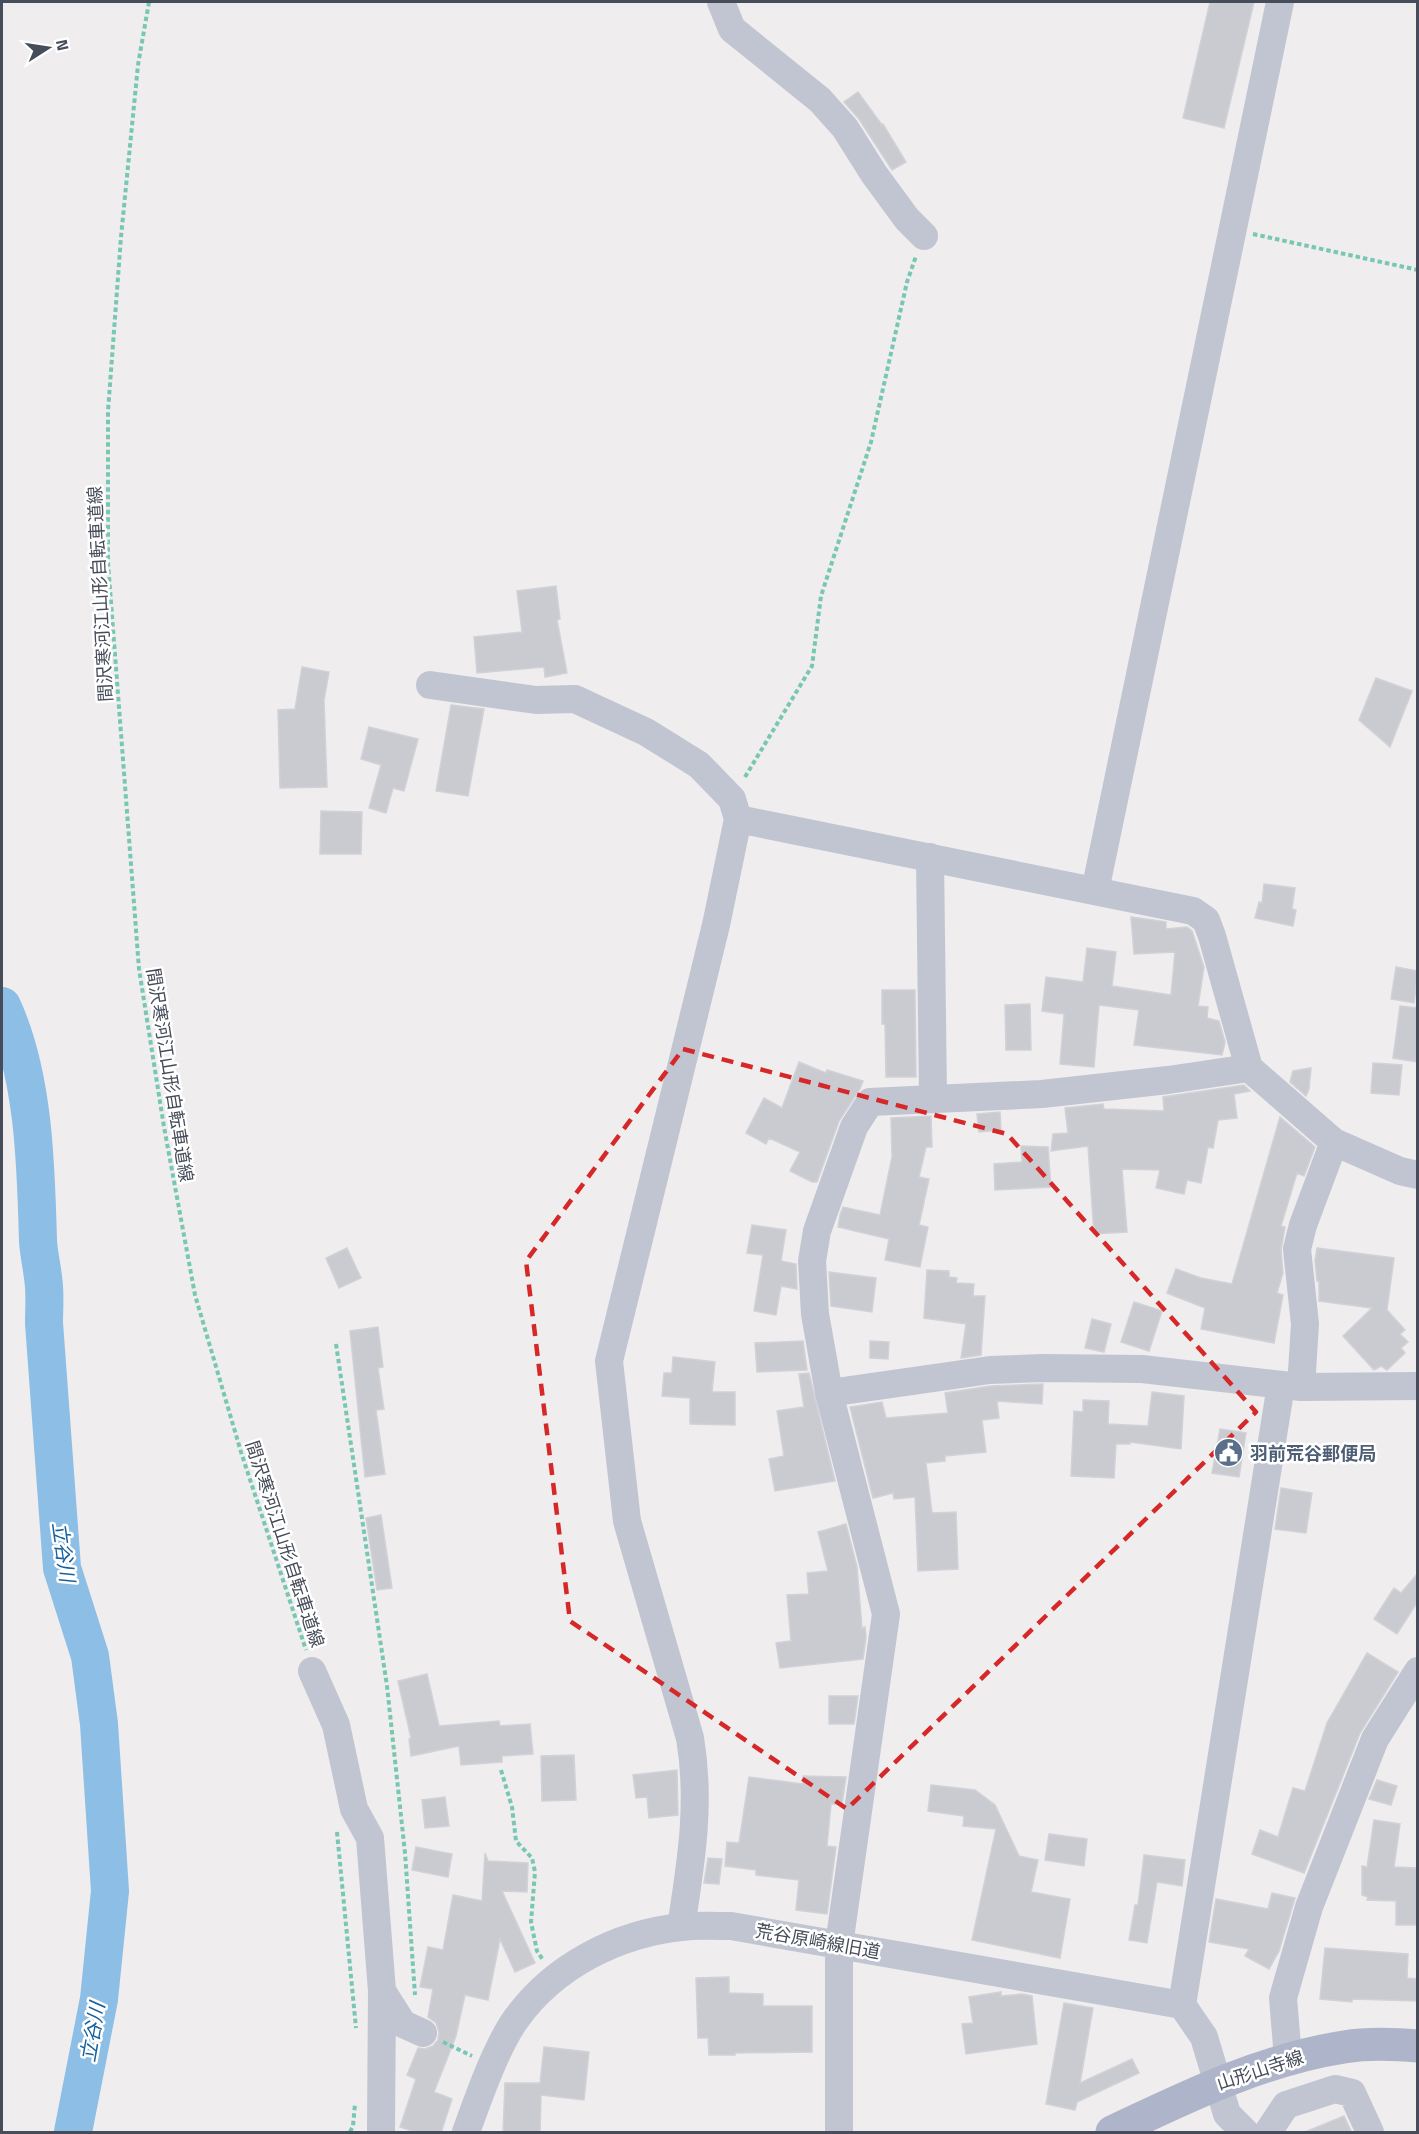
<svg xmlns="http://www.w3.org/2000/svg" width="1419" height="2134" viewBox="0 0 1419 2134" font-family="'Titillium Web','Noto Sans JP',sans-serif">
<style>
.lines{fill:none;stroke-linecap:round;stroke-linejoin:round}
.river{stroke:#8dbee5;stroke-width:38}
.building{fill:#cacbd1;stroke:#d1d1d8;stroke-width:1.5}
.path{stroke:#77c7b3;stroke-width:4;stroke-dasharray:4.5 3;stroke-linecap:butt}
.minor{stroke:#c1c5d1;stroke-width:28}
.major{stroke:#aeb5ca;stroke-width:33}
.marked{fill:none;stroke:#d62828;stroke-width:4.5;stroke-dasharray:12 8;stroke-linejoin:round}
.labels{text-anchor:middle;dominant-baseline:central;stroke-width:5;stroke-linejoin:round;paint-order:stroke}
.street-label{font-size:18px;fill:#464c59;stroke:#fff}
.service-label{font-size:18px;font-weight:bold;fill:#4e5e75;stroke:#fff;text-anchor:start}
.water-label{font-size:20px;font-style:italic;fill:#15609d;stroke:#fff}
</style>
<rect width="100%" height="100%" fill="#efeded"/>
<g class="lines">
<path class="river" d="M2,1006C34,1075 36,1166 38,1241C39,1256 43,1271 44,1287C45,1299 44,1311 44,1323L62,1568L90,1656L99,1724L110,1891L99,1999L73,2132"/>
</g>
<path class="building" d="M1210,2H1254L1224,128L1183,118Z
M858,92L882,125L883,124L906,162L892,170L859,119L844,102Z
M556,586L560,619L557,620L567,673L545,677L544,667L477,673L474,637L522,632L517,591Z
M302,667L329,672L324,700L327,787L280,788L278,710L295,709Z
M1376,678L1412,691L1390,747L1359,720Z
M451,705L484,709L468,796L436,791Z
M369,727L418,739L404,791L393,788L386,813L369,808L381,765L361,759Z
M321,811L362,812L361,854H320Z
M1264,884L1295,888L1292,909L1296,910L1293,926L1255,918L1259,902L1262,903Z
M1131,917L1166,922V929L1187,927L1192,931L1204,967L1198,1006L1208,1007L1207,1018L1219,1021L1225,1042L1222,1055L1134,1045L1139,1010L1099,1005L1094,1067L1060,1064L1064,1014L1042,1011L1046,977L1083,982L1087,948L1116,952L1112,986L1171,995L1175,952L1134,954Z
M1396,967L1418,971L1414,1003L1391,999Z
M882,990H915L916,1077H886L885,1024H882Z
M1030,1004L1031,1050H1006L1005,1005Z
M1400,1006L1418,1008V1062L1393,1058Z
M799,1062L826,1073L827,1070L863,1081L860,1089L839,1121L817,1182H812L790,1171L800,1152L769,1138L766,1144L746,1133L764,1098L782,1108Z
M1373,1063L1402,1065L1399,1095L1371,1093Z
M1311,1068L1309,1089L1306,1096L1290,1082L1293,1071Z
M1244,1085L1250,1091L1234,1094L1237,1118L1218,1120L1213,1148L1208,1147L1201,1183L1187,1180L1184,1194L1156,1188L1160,1170L1122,1169L1127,1232L1094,1234L1088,1146L1051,1151L1053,1134L1068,1133L1065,1108L1103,1104L1104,1109L1164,1111L1163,1097Z
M1000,1112L1001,1130L979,1132L977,1114Z
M931,1116L932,1147H926L919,1177L929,1179L919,1225L928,1227L920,1267L885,1260L889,1239L838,1227L840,1215L843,1207L880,1215L892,1157L891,1118Z
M1280,1117L1315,1147L1304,1176L1297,1173L1281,1226L1285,1227L1281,1250L1283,1273L1277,1293L1283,1295L1274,1343L1201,1329L1205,1308L1167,1293L1176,1269L1201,1278L1232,1284Z
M1021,1146L1048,1147L1051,1187L995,1190L994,1164L1022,1162Z
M752,1225L786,1230L781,1261L796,1264L797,1289L781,1286L776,1315L754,1311L763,1255L747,1253Z
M347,1248L361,1278L339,1288L326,1258Z
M1317,1248L1394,1258L1387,1310L1405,1330L1400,1334L1408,1342L1401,1348L1405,1353L1387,1370L1381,1366L1374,1370L1343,1336L1372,1308L1319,1301V1281H1317L1315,1261Z
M927,1270L949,1271V1277L957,1278L956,1283L974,1284L973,1296H985L981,1355L961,1358L966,1324L924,1318Z
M829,1272L876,1278L872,1312L831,1306Z
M1134,1302L1162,1311L1149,1351L1121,1342Z
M1092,1319L1111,1324L1104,1352L1085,1348Z
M378,1327L383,1367L378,1368L384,1409L376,1410L385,1474L365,1477L350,1331Z
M803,1341L807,1370L757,1372L755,1343Z
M870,1341L889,1342L888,1359L870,1358Z
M673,1357L715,1362L712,1392H735V1425L690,1424V1398L662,1396L664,1373H672Z
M809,1373L835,1481L775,1491L769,1459L784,1456L777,1411L804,1407L799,1374Z
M1043,1384L1042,1404L997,1401L999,1418L982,1420L986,1452L945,1456V1461L926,1463L932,1513L956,1512L958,1569L918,1571L915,1497L894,1499L893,1493L873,1498L850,1407L882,1402L886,1418L948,1413L945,1393L991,1386Z
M1152,1392L1184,1396L1181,1449L1130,1442V1444H1116L1114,1478L1071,1476L1074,1411L1083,1412V1400L1109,1401L1108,1424L1148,1426Z
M1220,1429L1246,1433L1239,1477L1212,1473Z
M1281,1488L1312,1493L1306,1533L1275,1529Z
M381,1515L392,1588L377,1590L366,1518Z
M846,1524L857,1567L862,1628L865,1627L866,1637L863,1659L780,1668L776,1643L791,1641L787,1595L809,1594L807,1573L828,1571L818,1532Z
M1418,1573V1601L1397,1634L1374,1619L1394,1588L1401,1593Z
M1367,1653L1398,1672L1360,1733L1304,1873L1252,1854L1260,1830L1278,1837L1293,1788L1305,1791L1327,1723Z
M427,1674L439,1726L499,1721L500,1726L530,1724L533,1754L502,1756V1762L461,1765L459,1746L411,1756L409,1739L411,1738L398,1681Z
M829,1696H858L854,1724H829Z
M574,1755L576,1800L542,1801L541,1756Z
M677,1770L678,1815L649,1818L647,1797L636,1798L633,1775Z
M803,1776L846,1777L842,1804H831L827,1846L836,1847L827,1914L796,1910L799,1880L756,1875V1870L725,1866L727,1842L739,1843L749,1777L803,1784Z
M1377,1780L1397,1786L1391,1805L1369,1799Z
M931,1785L975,1790L995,1805L1019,1856L1038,1860L1031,1892L1070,1899L1060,1958L972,1940L996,1829L963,1826L964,1816L928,1811Z
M445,1797L449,1826L425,1828L422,1800Z
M1374,1820L1400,1824L1394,1867L1418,1868V1925H1396V1901L1367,1900L1368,1897L1362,1895V1866L1367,1867Z
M1049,1834L1087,1839L1084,1866L1045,1860Z
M416,1847L452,1854L448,1877L412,1870Z
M485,1853L488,1861L528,1863L527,1892L502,1891L535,1963L515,1972L500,1939L488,2000L465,1995L456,2036L434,2092L452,2099L441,2133H418L400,2127L416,2079L407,2075L418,2048L425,2049L433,2046L438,2040L439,2032L436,2023L428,2017L433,1989L420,1987L428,1947L443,1950L453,1895L482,1901Z
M1144,1855L1185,1860L1182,1886L1157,1882L1147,1943L1129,1940L1135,1905H1138Z
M708,1858L722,1859L719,1884L704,1883Z
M1272,1893L1295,1898L1279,1951L1269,1969L1245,1956L1249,1949L1209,1942L1216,1899L1268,1909Z
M1325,1948L1408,1954L1407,1978L1418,1979V2001L1352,1999V2002L1320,1999Z
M729,1977V1993L763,1994V2006H812V2052L735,2053V2055H709L708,2038H698L696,1978Z
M1001,1992V1996L1022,1994L1032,1996L1037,2044L966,2054L962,2024L973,2023L969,1997Z
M1064,2003L1093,2008L1080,2083L1132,2059L1139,2073L1077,2102L1075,2110L1046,2104Z
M544,2047L589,2052L584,2100L541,2095L540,2133H503L505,2083H540Z
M1344,2116L1352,2133H1306L1305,2132Z"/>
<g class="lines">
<path class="path" d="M149,2L138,65L121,237L108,411V563L139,969L164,1127L195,1295L241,1452L306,1650
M1253,234L1418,270
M745,777L812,666L821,596L871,442L907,282L916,256
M336,1344L387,1686L405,1853L415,1995
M501,1770L512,1807L516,1841L532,1858L535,1872L531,1922L537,1951L543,1960
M337,1832L356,2028
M443,2042L472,2056
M350,2132L353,2126L355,2104"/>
<path class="minor" d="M721,2L732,29L820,100L845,128L874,174L907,219L924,236
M430,685L536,700L575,699L646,732L699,765L732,799L738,819L716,925L609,1361L627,1521L690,1738C701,1803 691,1863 681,1927
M738,819L1193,911L1206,920L1212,936L1249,1068L1334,1142L1400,1171L1418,1175
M930,857L933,1099
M1095,891L1280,2
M1301,1387L1305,1324L1297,1249L1303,1225L1334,1142
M829,1393L990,1370L1043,1368L1142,1369L1301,1387L1418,1386
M312,1671L336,1725L354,1809L370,1838L382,1991L403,2024L423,2033
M1182,2005L1281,1385
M1288,2058L1283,1998L1309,1907L1375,1739L1418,1671
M381,2132L382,1991
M466,2132C478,2099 496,2047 516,2019C554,1966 617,1934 681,1927C697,1925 715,1926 731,1926L1182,2005L1204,2037L1227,2114L1245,2132
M839,2132V1945L886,1614L829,1393L815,1314L812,1261L817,1231L854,1127L870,1102L1042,1094L1168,1080L1249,1068
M1268,2132L1286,2105L1335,2089L1352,2093L1370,2132"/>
<path class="major" d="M1112,2132C1186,2097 1261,2060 1344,2047C1368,2043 1394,2044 1418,2046"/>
</g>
<path class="marked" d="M683,1049L1007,1134L1256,1412L847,1809L570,1621L526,1261Z"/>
<defs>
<symbol id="civic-disc" viewBox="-11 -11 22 22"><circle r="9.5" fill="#5c6f8a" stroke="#fff"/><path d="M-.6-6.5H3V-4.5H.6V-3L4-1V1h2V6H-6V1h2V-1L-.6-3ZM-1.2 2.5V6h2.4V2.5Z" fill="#fff"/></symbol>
</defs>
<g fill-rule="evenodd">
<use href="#civic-disc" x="1212" y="1436" width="33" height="33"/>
</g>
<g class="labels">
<g class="street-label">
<text transform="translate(100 594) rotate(-93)">間沢寒河江山形自転車道線</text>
<text transform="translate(170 1075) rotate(81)">間沢寒河江山形自転車道線</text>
<text transform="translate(285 1544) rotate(72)">間沢寒河江山形自転車道線</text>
<text transform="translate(818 1941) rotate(10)">荒谷原崎線旧道</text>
<text transform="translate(1260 2070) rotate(-18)">山形山寺線</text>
</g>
<g class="service-label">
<text x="1250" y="1453">羽前荒谷郵便局</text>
</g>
<g class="water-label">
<text transform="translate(64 1552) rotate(82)">立谷川</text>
<text transform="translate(92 2032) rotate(-80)">立谷川</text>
</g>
</g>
<rect width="1419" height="2134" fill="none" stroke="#464c59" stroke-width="6"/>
<g transform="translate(48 48) rotate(78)" stroke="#ffffff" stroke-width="4.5" paint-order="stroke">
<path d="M0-4.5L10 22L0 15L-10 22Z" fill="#464c59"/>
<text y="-9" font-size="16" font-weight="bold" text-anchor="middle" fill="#464c59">N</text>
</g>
</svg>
